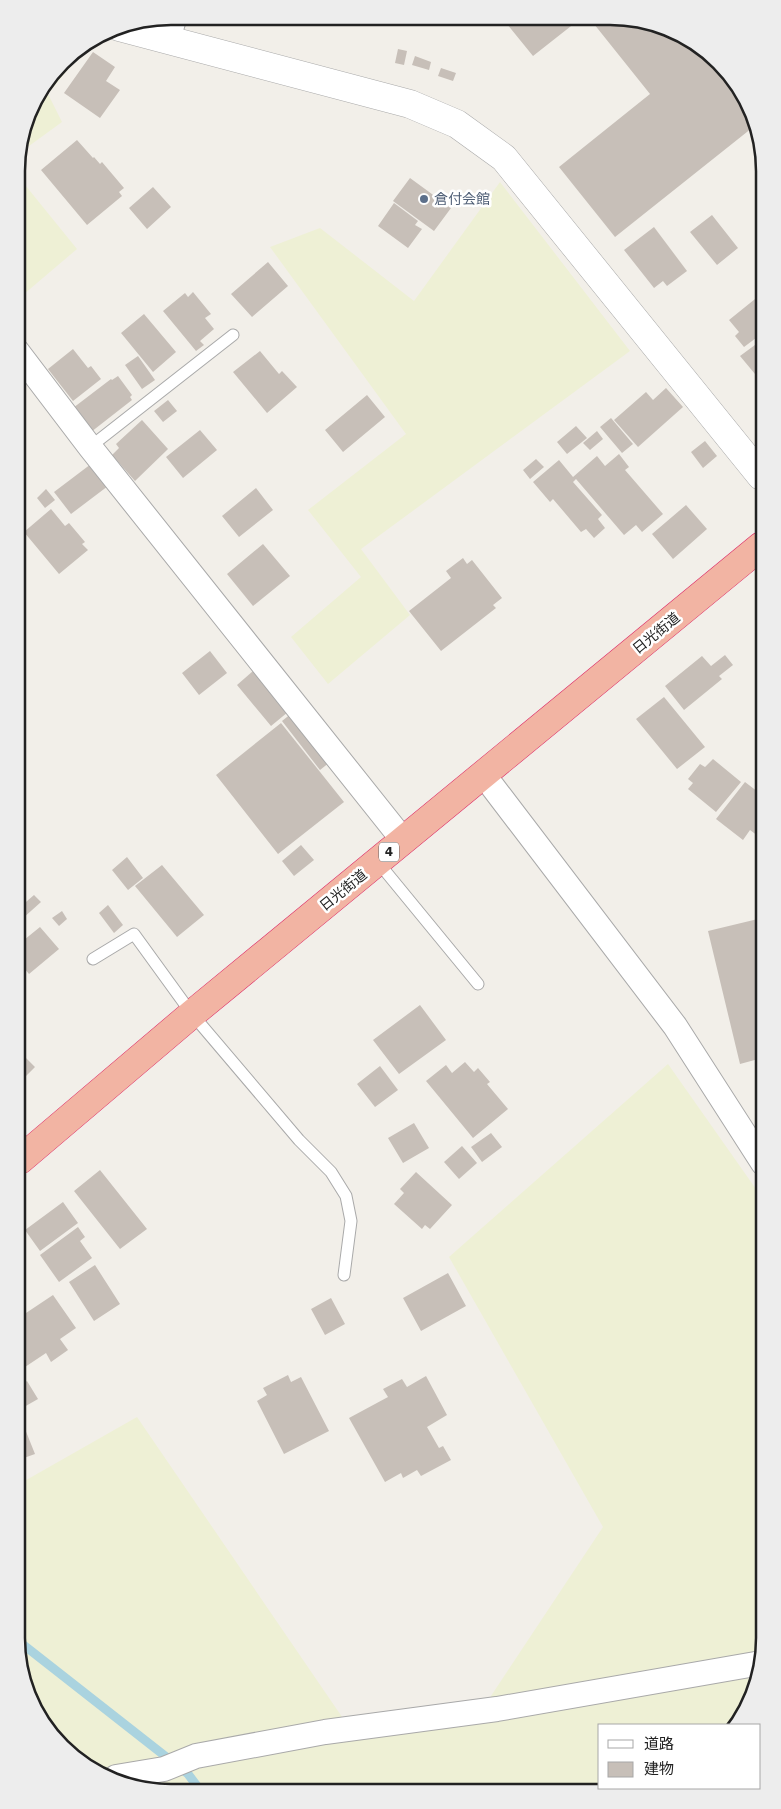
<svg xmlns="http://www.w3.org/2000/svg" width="781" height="1809" viewBox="0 0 781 1809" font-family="'DejaVu Sans','Noto Sans JP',sans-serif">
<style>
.farmland{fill:#eef0d5}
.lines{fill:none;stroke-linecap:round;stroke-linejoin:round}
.stream{stroke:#aad3df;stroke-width:9}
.building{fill:#c7bfb8}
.service-casing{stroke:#a9a9a9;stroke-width:13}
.minor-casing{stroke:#a9a9a9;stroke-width:26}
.tertiary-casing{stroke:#a9a9a9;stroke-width:29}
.trunk-casing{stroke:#dc2a67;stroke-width:29}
.service{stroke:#fff;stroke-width:11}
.minor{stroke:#fff;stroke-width:24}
.tertiary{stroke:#fff;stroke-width:28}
.trunk{stroke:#f2b4a3;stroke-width:28}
.service-dot{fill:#5c6f8a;stroke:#fff;stroke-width:2}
.labels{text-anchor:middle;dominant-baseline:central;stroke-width:5;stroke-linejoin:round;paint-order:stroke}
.shield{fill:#fff;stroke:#646464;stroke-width:1}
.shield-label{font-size:12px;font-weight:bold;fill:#222}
.service-label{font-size:14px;fill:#4e5e75;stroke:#fff;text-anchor:start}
.street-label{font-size:14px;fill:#222;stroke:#fff}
.rim{fill:none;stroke:#222;stroke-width:2.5}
</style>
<rect width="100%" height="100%" fill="#f2efe9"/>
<path class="farmland" d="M85,45L87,46L48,94L62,122L18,154L32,103L69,55Z
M17,175L77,249L17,300Z
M500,182L630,351L361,549L410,615L328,684L291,637L361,577L308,510L406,434L270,247L320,228L414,301Z
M668,1064L763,1199L764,1648L753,1697L735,1725H600V1788L141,1790L69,1754L37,1716L22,1678V1655L26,1651L22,1647L21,1483L137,1417L353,1733L481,1711L603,1527L449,1257Z"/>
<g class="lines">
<path class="stream" d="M21,1643L188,1774L200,1790"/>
</g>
<path class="building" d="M502,18L580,19L533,56Z
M590,19H640L712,55L744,93L757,124L615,237L559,167L650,94Z
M398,49L407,51L404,65L395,63Z
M93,52L115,67L106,81L120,90L100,118L64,93Z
M415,56L431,62L429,70L412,65Z
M441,68L456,73L453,81L438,76Z
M77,140L93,158L94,157L100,164L102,162L124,188L119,192L122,196L87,225L41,170Z
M410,178L451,208L434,231L393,201Z
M153,187L171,207L147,229L129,208Z
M394,203L418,221L415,225L422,229L408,248L378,226Z
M712,215L738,248L717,265L690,232Z
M654,227L687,271L667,286L663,281L654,288L624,250Z
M268,262L288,286L252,317L231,294Z
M193,292L211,314L205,318L214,329L200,341L204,345L196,351L163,311L185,293L188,297Z
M760,295V335L744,347L735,336L739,332L729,320Z
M144,314L176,352L153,372L121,333Z
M759,342L760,370L755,374L740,356Z
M73,349L88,368L91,366L101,379L73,401L48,369Z
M260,351L279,374L282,371L297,387L267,413L233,372Z
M138,356L155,380L142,389L125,365Z
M118,376L132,395L130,397L132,400L91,432L73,408L111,379L112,380Z
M666,388L683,407L638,447L614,420L646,392L653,400Z
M367,395L385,417L343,452L325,430Z
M168,400L177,411L163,422L154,411Z
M611,418L633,444L622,453L600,427Z
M142,420L168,449L135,481L112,455L119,448L116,444Z
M576,426L587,438L567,454L557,442Z
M200,430L217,450L183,478L166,457Z
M597,431L603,439L590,450L583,443Z
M705,441L717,456L703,468L691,452Z
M619,454L629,467L625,470L663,514L642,532L636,525L624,535L576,479L573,482L602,515L598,519L605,528L594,538L586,529L581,532L553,499L550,502L533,482L559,460L573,477L597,456L605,466Z
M536,459L544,467L530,479L523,470Z
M91,464L108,486L71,514L54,492Z
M256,488L273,510L239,537L222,516Z
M46,489L55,500L45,508L37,498Z
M686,505L707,529L673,559L652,534Z
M51,509L65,526L69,523L85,542L82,544L88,550L59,574L24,532Z
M263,544L290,576L253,606L227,574Z
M463,558L467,564L472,560L502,598L493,605L496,608L441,651L409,611L451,578L446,571Z
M210,651L227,673L199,695L182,673Z
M725,655L733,665L719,676L722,679L684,710L665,686L702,656L711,666Z
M253,671L288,712L271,726L237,685Z
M664,697L705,747L677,769L636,719Z
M292,713L330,762L320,770L282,721Z
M281,723L344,802L278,854L216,775Z
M713,759L741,782L716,812L688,789L693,783L688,779L700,764L705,767Z
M745,782L762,795V839L750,830L743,840L716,819Z
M301,845L314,860L294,876L282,861Z
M127,857L143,878L128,890L112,870Z
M162,865L204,915L177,937L135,886Z
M34,895L41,902L22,919L19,915V908Z
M108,905L123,925L114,933L99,913Z
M62,911L67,919L59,926L52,918Z
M762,918V1058L740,1064L708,931Z
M40,927L59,949L29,974L19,962V944Z
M420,1005L446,1040L399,1074L373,1040Z
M20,1052L35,1067L20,1082Z
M465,1062L474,1072L478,1068L490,1082L487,1084L508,1109L473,1138L426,1081L446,1065L452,1073Z
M380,1066L398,1090L375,1107L357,1084Z
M414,1123L429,1148L403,1163L388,1138Z
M491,1133L502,1147L482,1162L471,1147Z
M462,1146L477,1163L459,1179L444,1162Z
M100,1170L147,1229L120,1249L74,1191Z
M416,1172L452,1205L430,1229L425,1225L422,1229L394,1204L404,1193L400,1189Z
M63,1202L78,1223L40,1251L25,1230Z
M78,1227L85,1237L80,1241L92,1258L59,1282L40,1255Z
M95,1265L120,1304L94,1321L69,1282Z
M448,1273L466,1306L421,1331L403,1298Z
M53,1295L76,1328L60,1339L68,1350L51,1362L46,1353L25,1367L21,1360L20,1317Z
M331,1298L345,1324L325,1335L311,1309Z
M288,1375L291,1382L301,1377L329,1431L284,1454L257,1401L267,1395L263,1388Z
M426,1376L447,1415L427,1427L439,1448L443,1446L451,1460L421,1476L417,1470L403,1478L401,1473L385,1482L349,1418L388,1397L383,1389L402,1379L407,1387Z
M27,1381L38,1399L24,1407L21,1401V1385Z
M21,1419L35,1454L21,1459Z"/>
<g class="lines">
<defs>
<path id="service" d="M90,447L233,335
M377,861L478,984
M93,959L134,934L192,1014L299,1140L331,1172L346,1196L351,1221L344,1275"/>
<path id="minor" d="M168,39L175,16
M17,351L90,447L403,840
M483,774L675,1026L763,1163
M116,1777L164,1769L196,1756L325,1732L497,1709L761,1663"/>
<path id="tertiary" d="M119,27L410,104L457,124L504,158L761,476"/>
<path id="trunk" d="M20,1160L192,1014L761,546"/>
</defs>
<use href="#service" class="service-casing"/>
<use href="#minor" class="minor-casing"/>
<use href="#tertiary" class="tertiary-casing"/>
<use href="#trunk" class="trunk-casing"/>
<use href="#service" class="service"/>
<use href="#minor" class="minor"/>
<use href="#tertiary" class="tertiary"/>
<use href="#trunk" class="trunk"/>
</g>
<circle class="service-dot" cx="424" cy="199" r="5"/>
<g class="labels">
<rect class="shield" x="379" y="842.5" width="20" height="19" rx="4"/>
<g class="shield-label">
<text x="389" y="852">4</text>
</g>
<g class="service-label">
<text x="434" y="199">倉付会館</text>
</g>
<g class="street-label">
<text transform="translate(656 633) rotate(-39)">日光街道</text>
<text transform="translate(343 890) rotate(-39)">日光街道</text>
</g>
</g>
<path d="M0 0H781V1809H0ZM171 25H610A146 146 0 0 1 756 171V1638A146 146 0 0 1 610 1784H171A146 146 0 0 1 25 1638V171A146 146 0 0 1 171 25Z" fill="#ededed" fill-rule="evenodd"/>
<path class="rim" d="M171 25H610A146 146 0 0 1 756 171V1638A146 146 0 0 1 610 1784H171A146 146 0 0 1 25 1638V171A146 146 0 0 1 171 25Z"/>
<rect x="598" y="1724" width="162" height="65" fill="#ffffff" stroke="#a7a7a7"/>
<rect x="608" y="1740" width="25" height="8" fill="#ffffff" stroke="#a7a7a7"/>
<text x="644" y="1749" font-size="15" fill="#222222">道路</text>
<rect x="608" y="1762" width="25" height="15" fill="#c7bfb8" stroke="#a7a7a7"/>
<text x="644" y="1774" font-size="15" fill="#222222">建物</text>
</svg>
